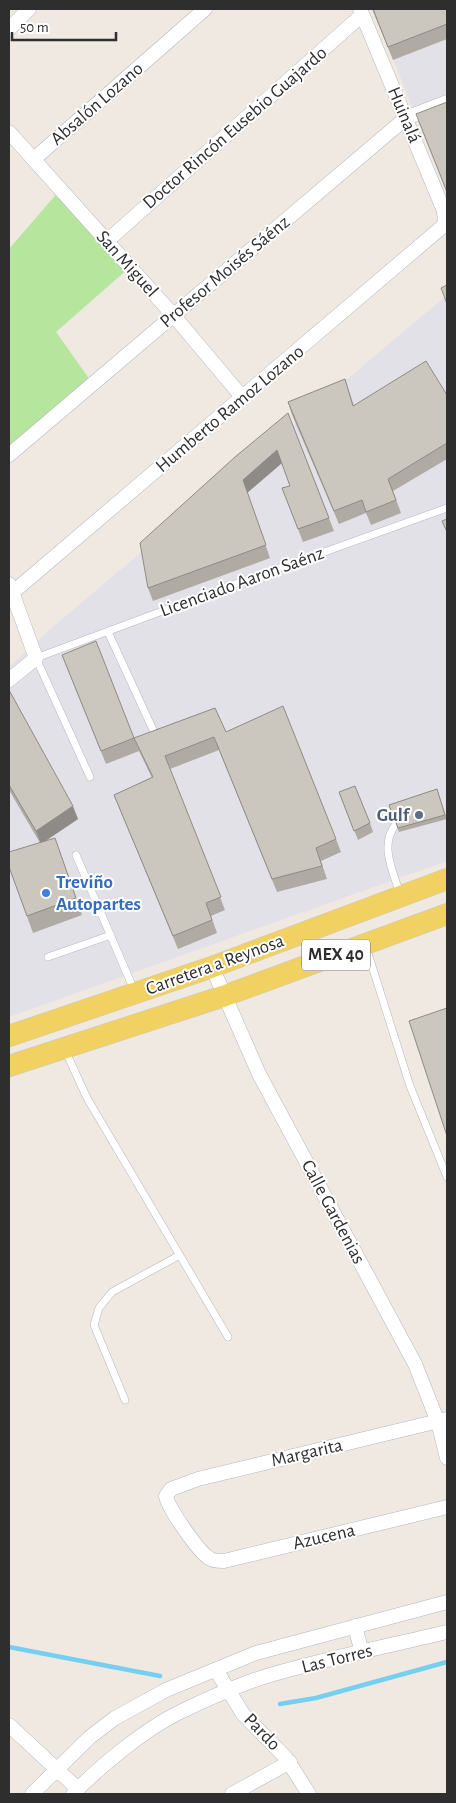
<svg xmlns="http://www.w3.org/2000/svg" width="456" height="1803" viewBox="0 0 456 1803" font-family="'Alegreya Sans',sans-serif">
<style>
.industrial{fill:#e3e1e8}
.green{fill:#b6e59e}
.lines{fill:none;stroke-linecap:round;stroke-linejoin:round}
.stream{stroke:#75cff0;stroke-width:4.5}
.service-casing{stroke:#b4b7c1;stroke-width:8}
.minor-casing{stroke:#b4b7c1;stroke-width:15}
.primary-casing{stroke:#c9c9c9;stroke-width:22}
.service{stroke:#fff;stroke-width:7}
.minor{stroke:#fff;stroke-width:14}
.primary{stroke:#f2d163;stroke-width:21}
.wall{fill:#afaba4}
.shaded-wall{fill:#8e8b86}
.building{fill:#cbc7bf;stroke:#8e8b86}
.service-dot{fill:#5c6f8a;stroke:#fff;stroke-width:2}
.shop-dot{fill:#3f7fe0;stroke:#fff;stroke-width:2}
.labels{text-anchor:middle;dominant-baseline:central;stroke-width:4;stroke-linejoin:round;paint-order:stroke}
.shield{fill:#fff;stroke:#6d6d6d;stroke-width:1}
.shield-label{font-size:18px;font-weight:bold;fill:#2e2e2e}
.street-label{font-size:19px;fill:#2e2e2e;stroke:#fff}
.service-label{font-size:19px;font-weight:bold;fill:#4e5e75;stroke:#fff;text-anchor:end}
.shop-label{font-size:19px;font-weight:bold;fill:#366cbe;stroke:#fff;text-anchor:start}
</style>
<rect width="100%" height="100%" fill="#efe9e1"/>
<path class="industrial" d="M373,9H447V194Z
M447,295V861L9,1017V667L49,630Z"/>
<path class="green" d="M60,190L130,267L56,332L93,384L9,455V249Z"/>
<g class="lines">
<path class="stream" d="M9,1647L160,1676
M280,1704L316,1698L447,1662"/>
<defs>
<path id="service" d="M108,632L154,732
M90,777L36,658L235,584L447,508
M396,824C379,845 393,871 400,894
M76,855L134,990
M366,947L410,1086L447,1177
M48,957L111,935
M65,1050L87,1098L228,1337
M125,1400L94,1325L99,1308L112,1292L180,1255"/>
<path id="minor" d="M9,29L29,9
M9,132L174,316L243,398
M34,159L205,9
M107,241L362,15
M9,455L406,118L447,102
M9,584L36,658L9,680
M12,593L442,227L445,222L444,211L360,9
M212,967L259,1074L415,1364L438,1422L447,1458
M447,1419L198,1479L171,1489L166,1496C168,1508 198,1551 209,1558C213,1561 219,1561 224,1561L447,1507
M355,1626L362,1653
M216,1670L243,1714L286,1758L309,1794
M9,1725L78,1789
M32,1794L90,1737L115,1718L166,1690L256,1653L447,1602
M73,1794C100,1766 144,1730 178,1713C207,1699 239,1684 270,1675C328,1658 388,1646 447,1632
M232,1794L290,1762"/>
<path id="primary" d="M9,1036L212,967L447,879
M9,1066L224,996L447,914"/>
</defs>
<use href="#service" class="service-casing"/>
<use href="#minor" class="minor-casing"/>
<use href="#primary" class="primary-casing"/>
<use href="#service" class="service"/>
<use href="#minor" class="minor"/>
<use href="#primary" class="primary"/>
</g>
<path class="wall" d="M372,9H447V39L393,60Z
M345,379L354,406L447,395V459L393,491L401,513L371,525L366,513L339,524L292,415L288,402Z
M288,413L334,531L303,542L282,488L290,486L282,463L247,493L270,558L153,601L148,588Z
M62,655L134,738L226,732L336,839L341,852L321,861L327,879L277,892L219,750L170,769L225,910L211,916L217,933L178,949L114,795L152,778L139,751L106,764Z
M9,690L78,819L45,841L61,855L82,915L33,933L9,867L40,843L9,790Z
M437,789L447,819L399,832L389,805Z
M339,792L370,823L373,832L358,840Z"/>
<path class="shaded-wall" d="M277,450L282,463L247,493L270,558L243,480Z
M73,806L78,819L41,844L36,831Z"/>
<path class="building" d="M373,9H447V24L388,47Z
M447,102V192L416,114Z
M447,285V304L441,288Z
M426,361L447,395V443L388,479L396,500L366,512L362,500L334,511L288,402L345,379L353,406Z
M288,413L329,518L298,529L282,488L290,486L277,450L243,480L266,545L148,588L140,543L235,457Z
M447,519V532L442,521Z
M96,641L134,738L101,751L62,655Z
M9,690L73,806L36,831L9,785Z
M283,706L336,839L316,848L322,866L272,879L214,737L165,756L221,897L206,903L212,920L173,936L114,795L153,777L134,738L215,708L226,732Z
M355,786L370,823L354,831L339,792Z
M437,789L445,815L398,828L389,805Z
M55,838L76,898L27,916L9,867V852Z
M447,1008V1136L409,1021Z"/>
<circle class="service-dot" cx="419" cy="815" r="5"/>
<circle class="shop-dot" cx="46" cy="893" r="5"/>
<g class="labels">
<rect class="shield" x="302" y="939.5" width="68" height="31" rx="4"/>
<g class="shield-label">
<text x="336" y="955">MEX 40</text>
</g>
<g class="street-label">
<text transform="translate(97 104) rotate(-41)">Absalón Lozano</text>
<text transform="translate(404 115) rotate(67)">Huinalá</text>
<text transform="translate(235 128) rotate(-41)">Doctor Rincón Eusebio Guajardo</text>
<text transform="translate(127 264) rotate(48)">San Miguel</text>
<text transform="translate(225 272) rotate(-40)">Profesor Moisés Sáénz</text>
<text transform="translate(230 409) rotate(-40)">Humberto Ramoz Lozano</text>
<text transform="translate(242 582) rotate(-20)">Licenciado Aaron Saénz</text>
<text transform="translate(215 965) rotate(-20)">Carretera a Reynosa</text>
<text transform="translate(333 1212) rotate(62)">Calle Gardenias</text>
<text transform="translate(307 1453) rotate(-13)">Margarita</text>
<text transform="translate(324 1537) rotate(-13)">Azucena</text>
<text transform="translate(337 1659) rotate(-14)">Las Torres</text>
<text transform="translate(262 1732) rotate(46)">Pardo</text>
</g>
<g class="service-label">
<text x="409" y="815">Gulf</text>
</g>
<g class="shop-label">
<text x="56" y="882">Treviño<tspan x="56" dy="22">Autopartes</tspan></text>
</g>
</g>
<rect width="456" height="1803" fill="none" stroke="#2e2e2e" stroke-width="20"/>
<path d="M12 32v8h104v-8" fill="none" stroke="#2e2e2e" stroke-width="2.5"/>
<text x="20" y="32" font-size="15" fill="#2e2e2e" stroke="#ffffff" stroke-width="4" paint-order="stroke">50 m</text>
</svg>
